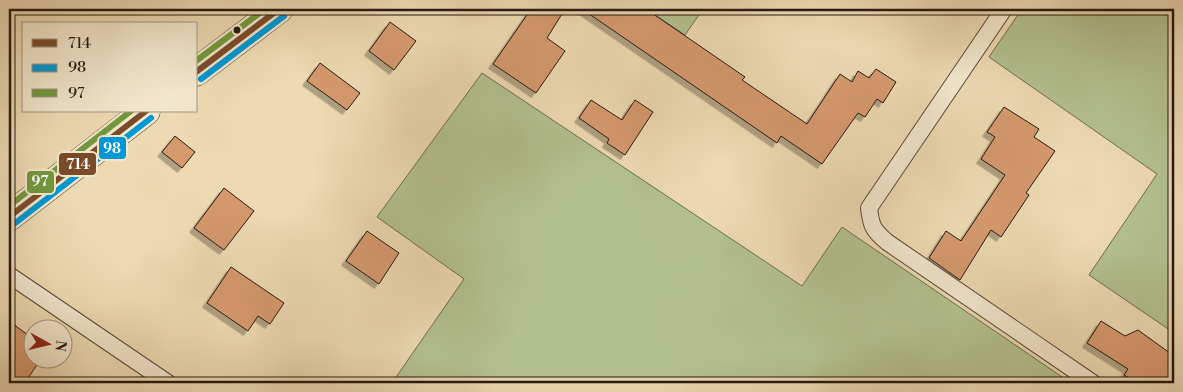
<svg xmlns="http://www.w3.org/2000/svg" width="1183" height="392" viewBox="0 0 1183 392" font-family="'Libre Bodoni',serif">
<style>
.green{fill:#b3c18f;stroke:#6c6d51}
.building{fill:#d6996e;stroke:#261913;filter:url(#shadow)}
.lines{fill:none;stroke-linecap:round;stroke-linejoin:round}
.service-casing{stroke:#58493b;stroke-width:18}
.tertiary-casing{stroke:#58493b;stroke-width:29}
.service{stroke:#f3e7cd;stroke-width:16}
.tertiary{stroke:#f3e7cd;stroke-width:28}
.bus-1-casing{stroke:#f3e7cd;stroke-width:10}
.bus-2-casing{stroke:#f3e7cd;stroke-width:10}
.bus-3-casing{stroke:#f3e7cd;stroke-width:10}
.bus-1{stroke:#7a4b2a;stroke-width:6}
.bus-2{stroke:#0098d4;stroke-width:6}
.bus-3{stroke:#72993e;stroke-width:6}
.bus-dot{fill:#261913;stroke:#f3e7cd;stroke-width:2}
.line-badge{stroke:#f3e7cd;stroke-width:2}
.badge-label{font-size:14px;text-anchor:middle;font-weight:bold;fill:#fff}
</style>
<defs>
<filter id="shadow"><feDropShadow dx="-4.5" dy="4.5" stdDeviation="0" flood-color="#0004"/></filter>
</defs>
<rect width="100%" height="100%" fill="#eddab2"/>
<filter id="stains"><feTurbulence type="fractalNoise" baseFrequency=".004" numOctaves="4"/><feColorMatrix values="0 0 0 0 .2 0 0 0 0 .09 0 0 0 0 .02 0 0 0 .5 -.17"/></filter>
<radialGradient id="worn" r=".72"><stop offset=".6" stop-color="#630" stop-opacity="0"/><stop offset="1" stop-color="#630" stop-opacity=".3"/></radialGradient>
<path class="green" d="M646,9H703L685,35Z
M1022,9H1174V333L1089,275L1157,174L989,57Z
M482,73L802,286L842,227L1071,383H399L394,380L464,279L377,217Z"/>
<path class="building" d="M531,9H565L547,38L565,51L536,93L493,64Z
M582,9H646L745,77L742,80L807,124L840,74L852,82L858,71L869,78L876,69L896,82L883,103L877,99L865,117L858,113L822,164L781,136L777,143Z
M390,22L416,41L394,70L369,51Z
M320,63L360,93L347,110L307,81Z
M591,100L622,120L635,100L653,112L625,155L607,143L609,139L579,118Z
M1004,107L1039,129L1034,137L1055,151L1026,193L1029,195L1001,237L991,230L960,280L929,258L946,231L961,241L1005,175L981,159L995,137L987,132Z
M175,136L195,152L182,168L162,152Z
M224,188L254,211L224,250L194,228Z
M367,231L399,253L379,284L346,261Z
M231,267L284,303L270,324L258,316L248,331L207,303Z
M9,321L32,338V360L38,363L25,383H16L9,378Z
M1101,321L1125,336L1138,330L1174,356V383H1138L1124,375L1128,369L1087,343Z"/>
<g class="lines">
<defs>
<path id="service" d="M1004,9L869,208C871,226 873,230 887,242L1093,383
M9,275L168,383"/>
<path id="tertiary" d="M196,72L279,9
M9,217L146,111"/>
</defs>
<use href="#service" class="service-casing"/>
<use href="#tertiary" class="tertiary-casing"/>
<use href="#service" class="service"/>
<use href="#tertiary" class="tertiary"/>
<defs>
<path id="bus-1" d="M196,72L279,9
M9,217L146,111"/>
<path id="bus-2" d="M201,79L284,16
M14,224L151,118"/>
<path id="bus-3" d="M196,61L265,9
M9,206L131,111"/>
</defs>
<use href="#bus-1" class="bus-1-casing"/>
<use href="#bus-2" class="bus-2-casing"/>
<use href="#bus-3" class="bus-3-casing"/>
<use href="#bus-1" class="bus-1"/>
<use href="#bus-2" class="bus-2"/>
<use href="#bus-3" class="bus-3"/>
</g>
<circle class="bus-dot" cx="237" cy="30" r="4.5"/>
<g class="line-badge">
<rect x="98" y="136" width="29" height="24" rx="5" fill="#0098d4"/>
<rect x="58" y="152" width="39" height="24" rx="5" fill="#7a4b2a"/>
<rect x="26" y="170" width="29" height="24" rx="5" fill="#72993e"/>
</g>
<g class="badge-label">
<text x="112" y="153">98</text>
<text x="78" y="169">714</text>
<text x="40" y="186">97</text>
</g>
<rect width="1183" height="392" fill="none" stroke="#eddab2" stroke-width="30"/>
<rect x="10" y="10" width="1163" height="372" fill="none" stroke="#261913" stroke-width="2.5"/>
<rect x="15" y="15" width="1153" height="362" fill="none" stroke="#261913"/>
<rect x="22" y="22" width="175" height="90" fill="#f3e7cd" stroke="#a19583"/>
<rect x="32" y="39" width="25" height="8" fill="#7a4b2a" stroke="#a19583"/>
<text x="68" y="48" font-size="15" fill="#261913">714</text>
<rect x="32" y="64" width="25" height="8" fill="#0098d4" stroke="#a19583"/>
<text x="68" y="72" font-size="15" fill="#261913">98</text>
<rect x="32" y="89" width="25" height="8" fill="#72993e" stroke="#a19583"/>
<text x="68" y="98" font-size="15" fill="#261913">97</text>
<g transform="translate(48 344) rotate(98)"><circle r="24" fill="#f3e7cd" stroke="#a19583"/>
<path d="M0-4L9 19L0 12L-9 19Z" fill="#8f2418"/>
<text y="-8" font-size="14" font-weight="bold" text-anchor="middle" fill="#261913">N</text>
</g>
<rect width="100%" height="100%" filter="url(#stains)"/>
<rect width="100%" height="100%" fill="url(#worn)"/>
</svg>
